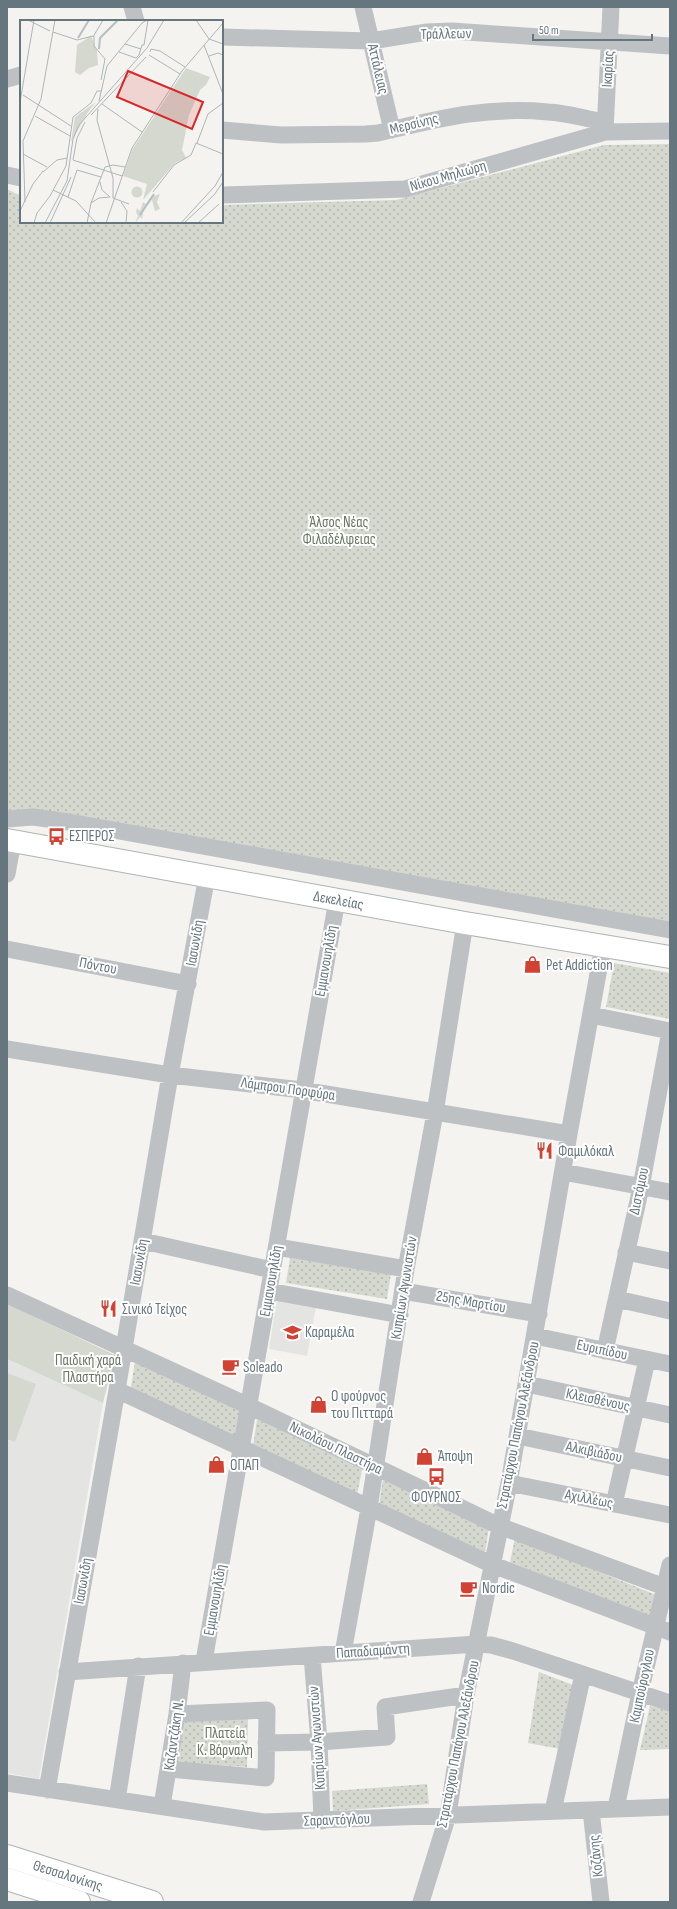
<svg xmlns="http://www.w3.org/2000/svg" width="677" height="1909" viewBox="0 0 677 1909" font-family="'Sofia Sans Condensed',sans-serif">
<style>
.built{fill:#e4e5e3}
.park{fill:url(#park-dots)}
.pitch{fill:#d4d8cf}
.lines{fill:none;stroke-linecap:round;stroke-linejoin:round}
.secondary-casing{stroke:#adb3b6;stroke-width:24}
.primary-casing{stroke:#aeb4b6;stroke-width:24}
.highway-casing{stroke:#b0b4b6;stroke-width:24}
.street{stroke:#bdc1c4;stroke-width:17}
.secondary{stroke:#fff;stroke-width:22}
.primary{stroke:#fff;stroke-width:22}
.highway{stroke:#fff;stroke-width:22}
.labels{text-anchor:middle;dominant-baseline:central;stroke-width:4;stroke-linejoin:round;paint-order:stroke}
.street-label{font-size:15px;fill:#65767e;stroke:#fff}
.park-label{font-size:15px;fill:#6a7663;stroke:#fff}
.poi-label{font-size:15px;fill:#65767e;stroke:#fff;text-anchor:start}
.inset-river{fill:none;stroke:#b4c1c4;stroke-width:2}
.inset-road{fill:none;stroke:#aeb6b8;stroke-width:1}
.view{fill:#d62828;fill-opacity:0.15;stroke:#d62828;stroke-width:2}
.inset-edge{fill:none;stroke:#65767e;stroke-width:2}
</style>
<defs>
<pattern id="park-dots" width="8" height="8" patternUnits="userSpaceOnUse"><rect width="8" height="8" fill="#d4d8cf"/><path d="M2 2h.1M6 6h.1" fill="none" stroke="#b0b4ad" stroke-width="1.8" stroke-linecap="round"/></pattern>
</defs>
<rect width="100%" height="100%" fill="#f4f3f0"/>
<path class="built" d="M277,1299L316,1307L307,1356L269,1349Z
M7,1359L103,1403L39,1779L7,1773Z"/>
<path class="park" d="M670,144V923L7,815V189L21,196V222H222V205L396,200L604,145Z
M614,963L670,973V1019L606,1007Z
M290,1258L391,1274L387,1299L286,1283Z
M135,1362L242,1410L235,1440L130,1392Z
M257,1419L362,1470L357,1495L253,1446Z
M383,1479L489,1528L485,1552L379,1505Z
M515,1538L654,1594L651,1618L510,1562Z
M539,1672L573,1685L560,1749L528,1743Z
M650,1706L670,1711V1749L640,1750Z
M248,1718L247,1767L177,1762L182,1722Z
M427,1784L429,1804L333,1811L332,1791Z"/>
<path class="pitch" d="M7,1304L115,1355L103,1403L7,1359Z
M7,1373L36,1384L15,1442L7,1439Z"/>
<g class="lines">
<defs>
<g id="secondary">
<path id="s1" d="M7,1856L152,1902"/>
</g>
<g id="primary">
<path id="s2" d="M7,840L465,923L670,957"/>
</g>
<path id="highway" d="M7,1879L79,1902"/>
</defs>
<use href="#secondary" class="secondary-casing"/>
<use href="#primary" class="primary-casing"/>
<use href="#highway" class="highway-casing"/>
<path class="street" d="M132,7L136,21
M363,7L392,130
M222,37L371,41L427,32L452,31L670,46
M7,79L21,75
M222,130L281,135L366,134L378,133C437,119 486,106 548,112C567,113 586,119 605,122
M605,132L611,7
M7,175L21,178
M222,195L405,189L605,132L670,131
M7,819L33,817L69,822L670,930
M7,874L13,841
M7,949L188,984
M591,1015L670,1031
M7,1049L170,1075L302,1090L569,1134
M563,1172L670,1192
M143,1241L272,1270
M277,1247L406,1269
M626,1252L670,1261
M269,1291L400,1315
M403,1291L539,1314
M7,1295L249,1406L499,1526L670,1589
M617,1299L670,1311
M535,1336L670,1364
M605,1351L641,1187L670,1031
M527,1384L670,1415
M117,1390L493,1565L670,1632
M518,1436L670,1468
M509,1483L670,1515
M614,1504L647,1360
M343,1653L369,1508L406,1269L435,1113L465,923
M312,1656L319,1742L322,1821
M204,1661L337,900
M67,1672L477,1644L491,1645L513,1651L670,1703
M266,1743L319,1742L387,1737L385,1707L466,1695
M169,1769L266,1778L267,1710L177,1714
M7,1783L264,1822L670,1807
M47,1790L117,1390L170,1075L207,876
M117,1800L138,1666
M162,1806L177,1714L183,1663
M616,1808L640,1693L670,1565
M591,1810L601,1902
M553,1811L583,1674
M421,1902L448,1815L466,1695L509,1483L569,1134L603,946"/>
<use href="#secondary" class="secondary"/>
<use href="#primary" class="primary"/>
<use href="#highway" class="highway"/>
</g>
<defs>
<symbol id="bus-bare" viewBox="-9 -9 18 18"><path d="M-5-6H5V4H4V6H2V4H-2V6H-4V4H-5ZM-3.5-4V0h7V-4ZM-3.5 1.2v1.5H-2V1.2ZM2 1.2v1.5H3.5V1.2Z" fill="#d14232" stroke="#fff" stroke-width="2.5" paint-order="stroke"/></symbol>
<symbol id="shop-bare" viewBox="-9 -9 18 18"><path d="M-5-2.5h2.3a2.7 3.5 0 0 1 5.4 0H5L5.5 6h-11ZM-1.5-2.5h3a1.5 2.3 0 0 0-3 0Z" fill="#d14232" stroke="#fff" stroke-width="2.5" paint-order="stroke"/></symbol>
<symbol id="restaurant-bare" viewBox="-9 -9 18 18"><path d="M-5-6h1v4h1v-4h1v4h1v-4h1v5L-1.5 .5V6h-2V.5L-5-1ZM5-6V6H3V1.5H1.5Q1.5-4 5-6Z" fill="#d14232" stroke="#fff" stroke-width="2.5" paint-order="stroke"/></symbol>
<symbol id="school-bare" viewBox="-9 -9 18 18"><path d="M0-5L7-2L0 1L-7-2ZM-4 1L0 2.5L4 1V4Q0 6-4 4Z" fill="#d14232" stroke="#fff" stroke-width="2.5" paint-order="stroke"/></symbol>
<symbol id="cafe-bare" viewBox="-9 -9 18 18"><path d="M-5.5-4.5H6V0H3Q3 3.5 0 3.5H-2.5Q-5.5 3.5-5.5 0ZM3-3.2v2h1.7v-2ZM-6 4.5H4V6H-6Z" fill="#d14232" stroke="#fff" stroke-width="2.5" paint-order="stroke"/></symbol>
</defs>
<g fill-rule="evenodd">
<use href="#bus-bare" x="44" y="824" width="25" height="25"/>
<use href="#shop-bare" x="520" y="952" width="25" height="25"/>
<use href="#restaurant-bare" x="532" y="1138" width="25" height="25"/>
<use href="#restaurant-bare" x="96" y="1296" width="25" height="25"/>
<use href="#school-bare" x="280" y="1320" width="25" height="25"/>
<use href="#cafe-bare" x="218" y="1354" width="25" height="25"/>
<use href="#shop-bare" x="306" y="1392" width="25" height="25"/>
<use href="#shop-bare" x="412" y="1444" width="25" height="25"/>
<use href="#shop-bare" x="204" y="1452" width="25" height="25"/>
<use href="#bus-bare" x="424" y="1464" width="25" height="25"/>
<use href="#cafe-bare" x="456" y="1576" width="25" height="25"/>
</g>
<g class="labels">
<g class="street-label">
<text transform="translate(446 34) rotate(-1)">Τράλλεων</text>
<text transform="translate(378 69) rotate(77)">Αττάλειας</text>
<text transform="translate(608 69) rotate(-87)">Ικαρίας</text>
<text transform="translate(414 124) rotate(-14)">Μερσίνης</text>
<text transform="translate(448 176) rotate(-16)">Νίκου Μηλιώρη</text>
<text stroke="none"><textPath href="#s2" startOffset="337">Δεκελείας</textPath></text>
<text transform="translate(195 943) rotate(-80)">Ιασωνίδη</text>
<text transform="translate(326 961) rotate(-80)">Εμμανουηλίδη</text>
<text transform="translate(98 966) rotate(11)">Πόντου</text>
<text transform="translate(288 1089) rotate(8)">Λάμπρου Πορφύρα</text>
<text transform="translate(639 1191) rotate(-78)">Διστόμου</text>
<text transform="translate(139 1262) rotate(-80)">Ιασωνίδη</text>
<text transform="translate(271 1281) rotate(-80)">Εμμανουηλίδη</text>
<text transform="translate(404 1288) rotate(-81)">Κυπρίων Αγωνιστών</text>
<text transform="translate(471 1302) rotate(10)">25ης Μαρτίου</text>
<text transform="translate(602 1350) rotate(12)">Ευριπίδου</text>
<text transform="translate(598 1400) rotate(12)">Κλεισθένους</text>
<text transform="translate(518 1425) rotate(-79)">Στρατάρχου Παπάγου Αλεξάνδρου</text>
<text transform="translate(336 1448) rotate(26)">Νικολάου Πλαστήρα</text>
<text transform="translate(594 1452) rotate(12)">Αλκιβιάδου</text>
<text transform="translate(589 1499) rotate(11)">Αχιλλέως</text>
<text transform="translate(83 1581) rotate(-80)">Ιασωνίδη</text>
<text transform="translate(215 1600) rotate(-80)">Εμμανουηλίδη</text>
<text transform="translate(373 1651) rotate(-4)">Παπαδιαμάντη</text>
<text transform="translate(642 1686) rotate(-78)">Καμπούρογλου</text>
<text transform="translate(174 1735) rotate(-82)">Καζαντζάκη Ν.</text>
<text transform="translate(317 1738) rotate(-94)">Κυπρίων Αγωνιστών</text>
<text transform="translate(458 1744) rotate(-79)">Στρατάρχου Παπάγου Αλεξάνδρου</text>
<text transform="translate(337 1820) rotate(-2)">Σαραντόγλου</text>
<text transform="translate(596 1856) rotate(-96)">Κοζάνης</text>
<text stroke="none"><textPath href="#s1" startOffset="64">Θεσσαλονίκης</textPath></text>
</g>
<g class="park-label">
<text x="339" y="522">Άλσος Νέας<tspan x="339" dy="17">Φιλαδέλφειας</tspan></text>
<text x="88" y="1360">Παιδική χαρά<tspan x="88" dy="17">Πλαστήρα</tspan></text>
<text x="225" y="1733">Πλατεία<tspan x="225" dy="17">Κ. Βάρναλη</tspan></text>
</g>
<g class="poi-label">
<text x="69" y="836">ΕΣΠΕΡΟΣ</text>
<text x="546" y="965">Pet Addiction</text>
<text x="558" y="1151">Φαμιλόκαλ</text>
<text x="122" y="1309">Σινικό Τείχος</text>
<text x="305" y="1332">Καραμέλα</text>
<text x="243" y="1367">Soleado</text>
<text x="331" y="1396">Ο φούρνος<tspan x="331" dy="17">του Πιτταρά</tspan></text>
<text x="438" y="1456">Άποψη</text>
<text x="230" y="1465">ΟΠΑΠ</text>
<text x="436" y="1497" text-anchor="middle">ΦΟΥΡΝΟΣ</text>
<text x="482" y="1588">Nordic</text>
</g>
</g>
<g transform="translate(20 20)">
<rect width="203" height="203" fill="#f4f3f0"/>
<path d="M76,82L68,92L51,122L55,97Z" fill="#d4d8cf"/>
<path d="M133,174L134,176L140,174L137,182L140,189L135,191L132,180L124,188L122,199L120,197L115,203L118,196L116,192L117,188L120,191L123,182L126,184Z" fill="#d4d8cf"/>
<path d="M71,16L77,31L78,45L69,48L60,55L55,52L57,25Z" fill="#d4d8cf"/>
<path d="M166,48L190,57L186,65L180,70L169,95L162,130L166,138L155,143L123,180L127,164L103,156L112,130Z" fill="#d4d8cf"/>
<path d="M111.5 172a5.5 5.5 0 1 1 11 0a5.5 5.5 0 1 1-11 0Z" fill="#d4d8cf"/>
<path class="inset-river" d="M58,18L69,0M79,29L80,18L98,0M120,195L134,174"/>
<path class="inset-road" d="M8,0L30,11M176,0L189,19M33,12L57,20L73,16M74,16V26L85,39L81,60M73,17L83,0M189,19L203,24M105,24L121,29M184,25L203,74M99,32L116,38L119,35L122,25H124L128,0M130,32L131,29L140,31L165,47M129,35L160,54M189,36L198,33L203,35M3,75L51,106M79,81L87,46L122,3L127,0M0,82L14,0M82,84L122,112M78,89L77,100L93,158V178L109,184M71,95L126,37M15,96L50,116M65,102L57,118L53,140L102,156M177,123L188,94L203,83M3,134L27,147M23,152L37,140L47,138M80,162L82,170L90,177M33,170L56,181L76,203M133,172L154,145L171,135L176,123L203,134M48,177L57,150L81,157M5,182L3,121L21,79L35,0M101,182L107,191L106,203M71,183L85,147L93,145L105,147M0,191L13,164L23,151M14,203L17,193L30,176L46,146L53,97L71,83L77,71H81M25,203L47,161L53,119L59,105L127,28L144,0M30,203L51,157M67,203L71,183L79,178L90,177M86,203L112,128L162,51L203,3M161,203L195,166L203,152M164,203L194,175L203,162M178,203L199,184"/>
<path class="view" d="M108,51L183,82L172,109L97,77Z"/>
<rect width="203" height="203" class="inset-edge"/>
</g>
<rect width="677" height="1909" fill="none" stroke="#65767e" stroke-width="16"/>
<path d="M533 34v6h119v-6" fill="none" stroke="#65767e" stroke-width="2"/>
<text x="539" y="34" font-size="12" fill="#65767e" stroke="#ffffff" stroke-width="3" paint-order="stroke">50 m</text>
</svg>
